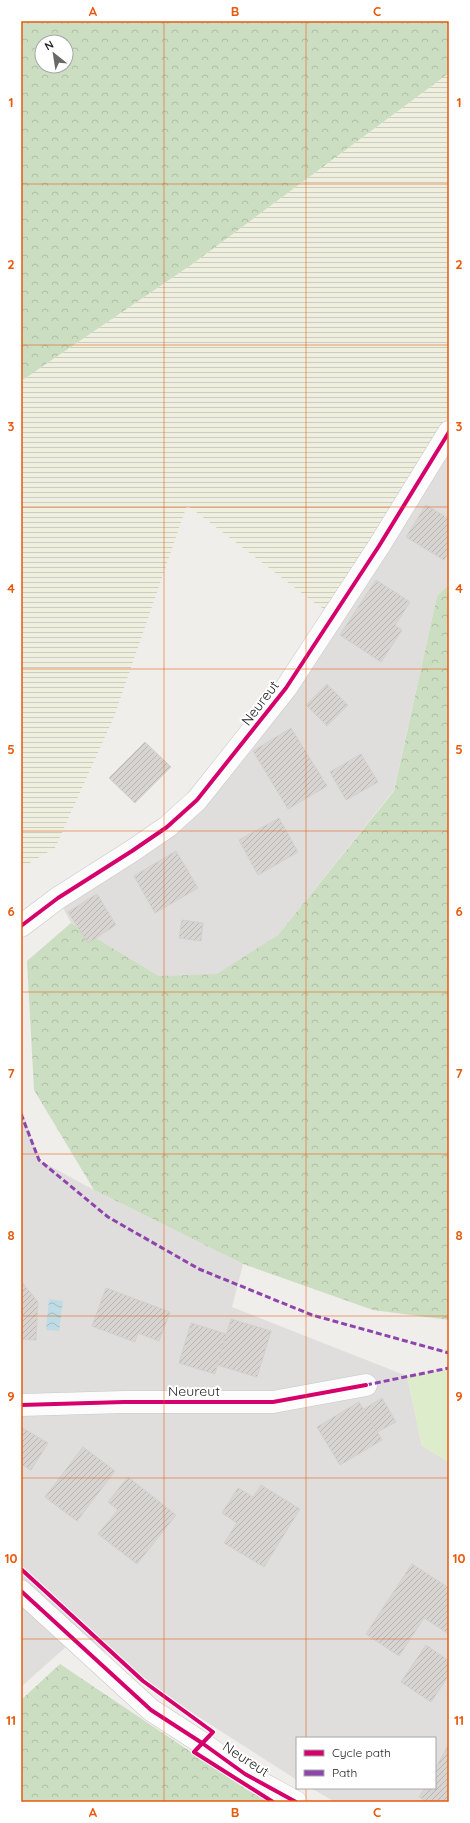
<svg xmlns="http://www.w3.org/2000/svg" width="470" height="1823" viewBox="0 0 470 1823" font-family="Quicksand,sans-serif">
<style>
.residential{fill:#dfdedc}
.farmland{fill:url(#farmland-rules)}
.grass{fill:#ddeccb}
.forest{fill:url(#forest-crowns);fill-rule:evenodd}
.water{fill:url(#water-waves)}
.building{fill:url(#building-hatch);stroke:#d3d0cc}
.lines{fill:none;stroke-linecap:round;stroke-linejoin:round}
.minor-casing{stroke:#c9c8c7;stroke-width:23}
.tertiary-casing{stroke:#c9c8c7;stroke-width:23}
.minor{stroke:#fdfcfc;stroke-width:22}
.tertiary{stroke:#fdfcfc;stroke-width:22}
.quiet{stroke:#8e44ad;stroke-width:3;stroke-dasharray:6 3;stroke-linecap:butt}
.cycleway-casing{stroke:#fff;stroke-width:6}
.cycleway{stroke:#d6006c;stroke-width:4}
.grid{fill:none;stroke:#e8590c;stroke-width:1;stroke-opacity:0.55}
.labels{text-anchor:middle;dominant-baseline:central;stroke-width:4;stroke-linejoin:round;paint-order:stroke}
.street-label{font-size:14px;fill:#222;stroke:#fff}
.neatline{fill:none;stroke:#e8590c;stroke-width:1.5}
.grid-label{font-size:13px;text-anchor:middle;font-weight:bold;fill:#e8590c}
</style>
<defs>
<pattern id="farmland-rules" width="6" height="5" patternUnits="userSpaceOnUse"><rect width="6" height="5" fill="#efefdf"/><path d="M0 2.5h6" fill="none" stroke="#cdcdbf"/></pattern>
<pattern id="forest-crowns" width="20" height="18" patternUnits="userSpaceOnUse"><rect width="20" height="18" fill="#cbdec1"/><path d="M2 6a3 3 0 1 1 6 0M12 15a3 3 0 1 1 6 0" fill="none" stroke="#aebea6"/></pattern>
<pattern id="water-waves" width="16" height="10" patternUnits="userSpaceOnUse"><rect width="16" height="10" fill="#bfdbe3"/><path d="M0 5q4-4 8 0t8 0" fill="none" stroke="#a4bcc2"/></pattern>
<pattern id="building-hatch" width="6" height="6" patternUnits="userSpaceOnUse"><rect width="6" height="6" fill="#d7d4d2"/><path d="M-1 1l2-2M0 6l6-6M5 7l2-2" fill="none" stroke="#b8b6b4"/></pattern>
</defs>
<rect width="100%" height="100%" fill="#f0eeeb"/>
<path class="residential" d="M449,432V584L437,596L394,790L278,935L217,975L159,976L71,923L58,898L197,800Z
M21,1106L39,1160L94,1190L243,1264L232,1307L407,1376L422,1446L449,1462V1802H335L311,1788H435V1738H297V1780L177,1703L106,1652L77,1637L21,1687Z"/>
<path class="farmland" d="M449,73V432L333,615L316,604L187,505L114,717L55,848L21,868V381L191,265Z"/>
<path class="grass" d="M449,1369V1462L422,1446L407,1376Z"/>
<path class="forest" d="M21,21H449V73L191,265L21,381ZM42,42H66V66H42Z
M449,584V1320L373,1310L243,1264L94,1190L34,1090L27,961L71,923L159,976L217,974L278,935L394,791L437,596Z
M60,1664L246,1789L269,1802H21V1700Z"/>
<path class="water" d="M49,1299L63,1301L59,1331L46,1330Z"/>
<path class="building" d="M426,505L449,519V552L444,560L406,537Z
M376,580L410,602L395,625L402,630L381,662L340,635Z
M327,684L348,705L327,726L306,705Z
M291,728L327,786L288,809L253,751Z
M145,742L171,767L135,803L109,778Z
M361,754L378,782L346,800L330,772Z
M279,818L298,852L258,875L239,840Z
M176,851L198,888L155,913L134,876Z
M97,894L116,925L88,943L68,912Z
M182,920L203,923L201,941L179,938Z
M21,1281L38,1302L36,1340L21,1339Z
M106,1288L170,1312L159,1341L138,1333L135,1342L92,1326Z
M231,1319L271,1331L257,1377L217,1365Z
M191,1323L226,1334L215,1374L179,1363Z
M382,1398L396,1422L377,1432L364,1409Z
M359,1402L382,1440L340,1465L317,1427Z
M21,1427L48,1443L31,1470L23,1465L21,1468Z
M83,1447L115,1471L77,1521L45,1497Z
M128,1477L176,1515L137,1564L98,1534L118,1510L108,1502Z
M261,1485L300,1509L264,1567L224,1543L237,1523L222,1513L238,1488L253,1497Z
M412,1564L449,1588V1634L424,1618L399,1656L366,1634Z
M426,1645L449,1661V1675L431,1702L401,1682Z
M449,1744V1802H427L419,1797L425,1788H435V1769Z"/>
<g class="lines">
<defs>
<path id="minor" d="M21,926L58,898L132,851L167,827L197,800L286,688L379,546L449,432
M21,1405L124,1402H273L366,1385"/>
<path id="tertiary" d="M21,1591L151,1710L202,1743L245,1774L296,1802"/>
</defs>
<use href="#minor" class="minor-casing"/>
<use href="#tertiary" class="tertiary-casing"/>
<use href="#minor" class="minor"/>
<use href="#tertiary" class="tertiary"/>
<path class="quiet" d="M21,1114L39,1160L108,1217L199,1269L312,1315L449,1353
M366,1385L449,1368"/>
<defs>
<path id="cycleway" d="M21,926L58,898L132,851L167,827L197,800L286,688L379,546L449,432
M21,1405L124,1402H273L366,1385
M21,1569L143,1681L213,1732L194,1752L273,1802
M21,1591L151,1710L202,1743L245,1774L296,1802"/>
</defs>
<use href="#cycleway" class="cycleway-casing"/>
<use href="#cycleway" class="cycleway"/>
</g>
<path class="grid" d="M164,21V1802M306,21V1738M21,184H449M21,345H449M21,507H449M21,669H449M21,831H449M21,992H449M21,1154H449M21,1316H449M21,1478H449M21,1639H449M306,1788V1802"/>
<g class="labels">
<g class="street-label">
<text transform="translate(260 703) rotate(-53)">Neureut</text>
<text x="194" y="1391">Neureut</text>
<text transform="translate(246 1759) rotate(33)">Neureut</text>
</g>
</g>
<rect width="470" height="1823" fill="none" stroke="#ffffff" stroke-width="44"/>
<rect x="296" y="1737" width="140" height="52" fill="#ffffff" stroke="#a7a7a7"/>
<rect x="304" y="1750" width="20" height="6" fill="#d6006c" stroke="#a7a7a7"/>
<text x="332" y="1757" font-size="12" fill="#222222">Cycle path</text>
<rect x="304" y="1770" width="20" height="6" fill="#8e44ad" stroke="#a7a7a7"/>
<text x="332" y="1777" font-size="12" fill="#222222">Path</text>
<g transform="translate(54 54) rotate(330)"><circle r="19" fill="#ffffff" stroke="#a7a7a7"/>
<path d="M0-3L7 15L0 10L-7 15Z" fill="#6a6968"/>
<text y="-6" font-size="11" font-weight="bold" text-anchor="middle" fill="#222222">N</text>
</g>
<rect x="22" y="22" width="426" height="1779" class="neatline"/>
<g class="grid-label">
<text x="93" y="16">A</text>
<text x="235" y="16">B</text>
<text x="377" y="16">C</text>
<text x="11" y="107">1</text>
<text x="459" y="107">1</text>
<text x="11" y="269">2</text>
<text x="459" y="269">2</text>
<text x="11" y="431">3</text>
<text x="459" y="431">3</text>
<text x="11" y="593">4</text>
<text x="459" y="593">4</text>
<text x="11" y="754">5</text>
<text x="459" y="754">5</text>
<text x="11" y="916">6</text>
<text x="459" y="916">6</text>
<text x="11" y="1078">7</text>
<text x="459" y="1078">7</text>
<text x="11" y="1240">8</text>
<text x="459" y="1240">8</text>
<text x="11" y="1401">9</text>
<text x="459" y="1401">9</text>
<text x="11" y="1563">10</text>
<text x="459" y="1563">10</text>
<text x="11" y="1725">11</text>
<text x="459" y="1725">11</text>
<text x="93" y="1817">A</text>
<text x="235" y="1817">B</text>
<text x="377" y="1817">C</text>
</g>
</svg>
